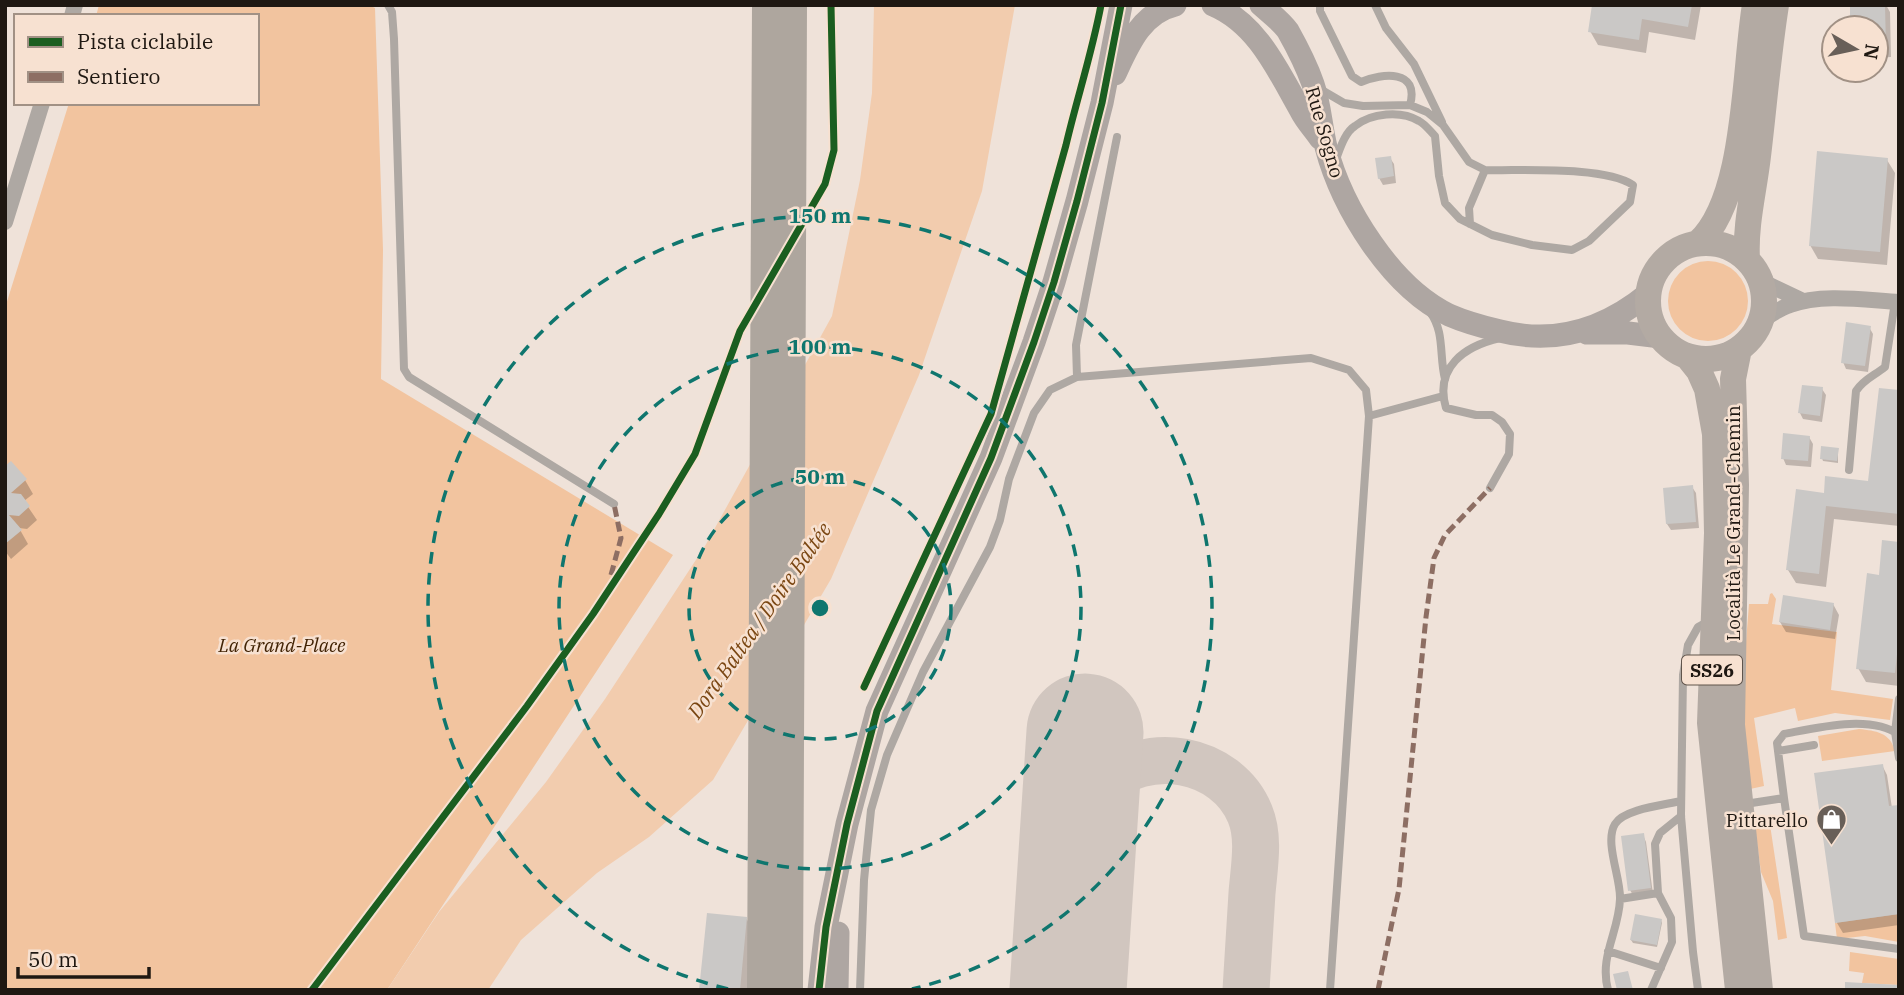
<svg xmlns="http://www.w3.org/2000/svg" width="1904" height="995" viewBox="0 0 1904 995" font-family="'IBM Plex Serif',serif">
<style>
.green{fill:#f2c49f}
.water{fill:#f2ccae}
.shadow{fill:#0003}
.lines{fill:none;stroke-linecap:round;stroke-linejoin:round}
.taxiway{stroke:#d1c6bf;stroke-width:47}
.runway{stroke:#d1c6bf;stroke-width:117}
.building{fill:#cac8c6}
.lane{stroke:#aea8a3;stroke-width:8}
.street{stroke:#aea8a3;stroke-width:16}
.secondary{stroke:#aea6a2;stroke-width:23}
.primary{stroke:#b3aaa3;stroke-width:26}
.highway{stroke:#aea69e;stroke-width:30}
.quiet{stroke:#8d6e63;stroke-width:5;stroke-dasharray:10 5;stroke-linecap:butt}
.cycleway-casing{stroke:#f7e1d1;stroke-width:11}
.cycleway{stroke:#1b5e20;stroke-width:7}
.ring{fill:none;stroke:#0f766e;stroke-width:3.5;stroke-dasharray:12 9}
.labels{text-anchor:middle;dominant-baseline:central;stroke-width:5;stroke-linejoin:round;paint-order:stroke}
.shield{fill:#f7e1d1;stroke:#60544b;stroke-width:2}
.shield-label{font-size:18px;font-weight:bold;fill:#1f1812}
.street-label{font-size:19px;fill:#1f1812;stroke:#f7e1d1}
.park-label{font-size:19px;font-style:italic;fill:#422304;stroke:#f7e1d1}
.poi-label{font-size:19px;fill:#1f1812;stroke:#f7e1d1;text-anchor:end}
.water-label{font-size:21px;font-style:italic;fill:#7a4612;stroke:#f7e1d1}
.centre{fill:#0f766e;stroke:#f7e1d1;stroke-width:3.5}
.ring-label{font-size:21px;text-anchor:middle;font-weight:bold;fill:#0f766e;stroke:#f7e1d1;stroke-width:5;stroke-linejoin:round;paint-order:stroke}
</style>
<rect width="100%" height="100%" fill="#efe2d9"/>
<path class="green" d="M99,5H369L375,8L383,250L381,379L673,555L387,990H5V308L69,103H257V16H96Z
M1668 301a40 40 0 1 1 80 0a40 40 0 1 1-80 0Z
M1772,593L1776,599L1772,624L1837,632L1831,690L1893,699L1890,720L1835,713L1798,721L1795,708L1754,718L1764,786L1750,789L1741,705L1749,604H1768L1770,594Z
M1859,729C1876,731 1890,732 1895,751L1822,761L1818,736Z
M1769,818L1787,938L1778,940L1773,901L1761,872L1754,820Z
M1899,914V942L1865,936L1837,939L1835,923Z
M1850,952L1899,959V985L1862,983L1864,973L1849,971Z"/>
<path class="water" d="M874,5H1015L982,191L919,375L831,579L713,780L649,837L597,873L521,940L488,990H387L439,912L546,782L605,699L705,546L832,316L860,180L872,93Z"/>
<path class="shadow" d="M1594,5H1701L1695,40L1649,32L1646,53L1598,45L1590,31Z
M1851,5H1886L1890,12L1891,57L1876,58V28H1852Z
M1390,158L1394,164L1396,183L1383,185L1379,178Z
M1887,160L1895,173L1887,265L1818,259L1810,245Z
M1869,327L1873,334L1868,372L1846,369L1843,362Z
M1822,389L1826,395L1822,422L1803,419L1800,413Z
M1899,392V526L1834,519L1826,587L1796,583L1788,570L1825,495L1870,483Z
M1809,437L1813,444L1811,467L1786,465L1783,458Z
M1838,450V463L1823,461L1822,458Z
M5,468L25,480L33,494L24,501L37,520L27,529L19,528L28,544L11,559L5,551Z
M1692,487L1696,493L1699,528L1671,530L1667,524L1665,489Z
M1899,544V686L1866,682L1858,668L1880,577Z
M1833,604L1839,615L1835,639L1786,632L1780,622Z
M1882,765L1887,775L1892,808L1899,807V925L1843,933L1837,923Z
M1643,835L1646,842L1653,894L1634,897L1630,890Z
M746,918L754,932L748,990H701Z
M1661,920L1662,923L1657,947L1633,943L1631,940Z"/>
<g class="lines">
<path class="taxiway" d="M1077,850C1081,826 1085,804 1102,786C1145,742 1227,757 1250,814C1260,838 1254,868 1252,893C1250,926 1248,958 1246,990"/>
<path class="runway" d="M1068,990L1085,732"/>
</g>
<path class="building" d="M1592,5H1692L1688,27L1642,19L1639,40L1588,32Z
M1850,5H1885L1886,48H1876V28H1850Z
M1817,151L1888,158L1880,252L1809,246Z
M1391,156L1394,176L1378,179L1375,158Z
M1846,322L1871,326L1865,366L1841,363Z
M1802,385L1823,387L1820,416L1798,413Z
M1879,388L1899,390V514L1826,506L1819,574L1786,570L1796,489L1824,493L1825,476L1868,481Z
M1783,433L1810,436L1808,461L1781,459Z
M1821,446L1839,448L1837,461L1820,459Z
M11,461L27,479L11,493L21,494L30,506L19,516L9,515L22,530L5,544V466Z
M1693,485L1696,522L1666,524L1663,488Z
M1882,540L1899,542V636L1895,673L1856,669L1867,573L1879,575Z
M1783,595L1834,603L1830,630L1779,622Z
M1883,764L1889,806L1899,805V914L1835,923L1814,773Z
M1644,833L1651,888L1628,891L1621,836Z
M707,913L747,917L740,990H699Z
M1635,914L1662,919L1657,945L1630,940Z
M1628,971L1633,990H1617L1613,974Z
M1845,982L1899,985V990H1845Z"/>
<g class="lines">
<path class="lane" d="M388,5L392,12L394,39L404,369L409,377L614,504
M1320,5V11L1352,76L1361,82C1382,73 1420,69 1410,105
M1375,5L1386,28L1414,64L1442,122
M1320,89L1344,103L1363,106L1410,105L1427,112L1443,125L1469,162L1485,170
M1336,159C1340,149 1345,132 1355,126C1371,113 1401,110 1419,121C1425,124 1430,131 1435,136L1439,176L1445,203L1460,219L1492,235L1532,245L1572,250L1589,241L1630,202L1633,185C1604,166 1523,171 1485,170L1469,208L1470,224
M1430,312C1445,332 1439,356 1445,379
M1077,377L1076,345L1117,137
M1369,416L1443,396
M1849,470L1856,391C1864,379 1874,376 1885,367L1895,302
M1490,488L1509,454L1510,434L1502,422L1492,415H1476L1446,408C1434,367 1465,346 1500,338
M1899,699L1895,732L1899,758
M1778,751L1814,745
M1784,798L1777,743L1784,734C1816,728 1871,714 1899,735
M1745,804L1784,798L1804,936L1899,949
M1620,899L1658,893
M1608,951L1661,968
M860,990L864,880L871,810L887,755L923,672L990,547L1000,520L1009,479L1034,413L1050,390L1077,377L1311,358L1349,370L1366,390L1369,416L1330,990
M1608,990C1599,956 1619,932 1620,899C1621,878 1604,842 1615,824C1624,809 1664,805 1681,801
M1651,990L1672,942L1671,918L1658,893L1655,844L1660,833L1681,816
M1698,990L1693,952L1681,816L1683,675L1688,645L1698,627L1709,621"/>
<path class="street" d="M72,16L75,5
M5,222L42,103
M1761,281L1803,301
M1761,321C1770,315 1780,308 1790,305C1822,293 1865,300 1899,302"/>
<path class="secondary" d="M1213,5C1258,24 1278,71 1301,111C1306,121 1314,129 1320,138
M1261,5C1270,13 1282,22 1288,31C1297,47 1307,67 1313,84C1320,104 1321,127 1326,147C1342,208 1391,287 1449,315C1465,322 1483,327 1500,331C1555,345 1604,330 1648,294
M1115,74C1128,46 1141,13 1175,5
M1587,333H1628L1661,337
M819,990L826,927L847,824L877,711L991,458L1034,342L1054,282L1077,201L1102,103L1121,5
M837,990L838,933"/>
<path class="primary" d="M1648 301a58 58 0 1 1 116 0a58 58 0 1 1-116 0Z
M1698,243C1747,199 1744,70 1755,5
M1747,259C1745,224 1754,191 1758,156C1764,106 1768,56 1776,5
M1739,349L1733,379L1736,485L1732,725L1760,990
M1687,356L1699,371L1707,389L1715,434L1717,533L1710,723L1738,990"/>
<path class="highway" d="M762,990L767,5
M788,990L792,5"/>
<path class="quiet" d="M611,575L621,538L614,504
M1378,990L1399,889L1426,617L1434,558L1445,535L1490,488"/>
<defs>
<path id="cycleway" d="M864,687L991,414L1066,145C1077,98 1092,53 1101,5
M312,990L527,706L593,614L659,514L695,454L740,331L825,184L834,150L831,5
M819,990L826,927L847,824L877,711L991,458L1034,342L1054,282L1077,201L1102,103L1121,5"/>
</defs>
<use href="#cycleway" class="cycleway-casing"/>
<use href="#cycleway" class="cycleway"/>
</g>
<g class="ring">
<circle cx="820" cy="608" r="131"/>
<circle cx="820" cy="608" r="261"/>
<path d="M728 989A392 392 0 1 1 912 989"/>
</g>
<defs>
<symbol id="shop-pin" viewBox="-11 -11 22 30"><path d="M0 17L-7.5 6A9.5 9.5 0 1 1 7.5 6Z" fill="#685f58" stroke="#f7e1d1"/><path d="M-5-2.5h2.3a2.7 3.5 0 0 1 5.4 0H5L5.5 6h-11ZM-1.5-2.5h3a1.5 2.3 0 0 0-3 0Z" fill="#fff"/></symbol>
</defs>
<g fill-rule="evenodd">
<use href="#shop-pin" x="1814" y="802" width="35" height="47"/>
</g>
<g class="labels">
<rect class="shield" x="1682" y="655.5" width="60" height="29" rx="5"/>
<g class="shield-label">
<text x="1712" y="670">SS26</text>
</g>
<g class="street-label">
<text transform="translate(1325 132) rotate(74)">Rue Sogno</text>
<text transform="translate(1733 523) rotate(-90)">Località Le Grand-Chemin</text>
</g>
<g class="park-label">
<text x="282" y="645">La Grand-Place</text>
</g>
<g class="poi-label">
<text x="1808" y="820">Pittarello</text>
</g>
<g class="water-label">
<text transform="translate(759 620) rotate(-55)">Dora Baltea / Doire Baltée</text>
</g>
</g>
<circle cx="820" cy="608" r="10" class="centre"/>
<g class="ring-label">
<text x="820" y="223">150 m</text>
<text x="820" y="354">100 m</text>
<text x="820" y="484">50 m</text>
</g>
<rect width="1904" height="995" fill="none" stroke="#1f1812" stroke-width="14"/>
<rect x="14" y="14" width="245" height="91" fill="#f7e1d1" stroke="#a19185" stroke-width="2"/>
<rect x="28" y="37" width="35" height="10" fill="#1b5e20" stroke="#a19185" stroke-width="2"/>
<text x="77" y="49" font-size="21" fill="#1f1812">Pista ciclabile</text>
<rect x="28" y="72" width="35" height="10" fill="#8d6e63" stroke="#a19185" stroke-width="2"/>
<text x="77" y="84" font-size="21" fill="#1f1812">Sentiero</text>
<g transform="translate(1855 49) rotate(99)"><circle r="33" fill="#f7e1d1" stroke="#a19185" stroke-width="2"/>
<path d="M0-5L12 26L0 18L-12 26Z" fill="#685f58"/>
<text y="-10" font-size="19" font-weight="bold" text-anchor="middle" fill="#1f1812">N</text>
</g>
<path d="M18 967v10h131v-10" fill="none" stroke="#1f1812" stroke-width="3.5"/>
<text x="28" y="967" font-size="21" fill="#1f1812" stroke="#f7e1d1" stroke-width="5" paint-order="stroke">50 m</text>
</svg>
